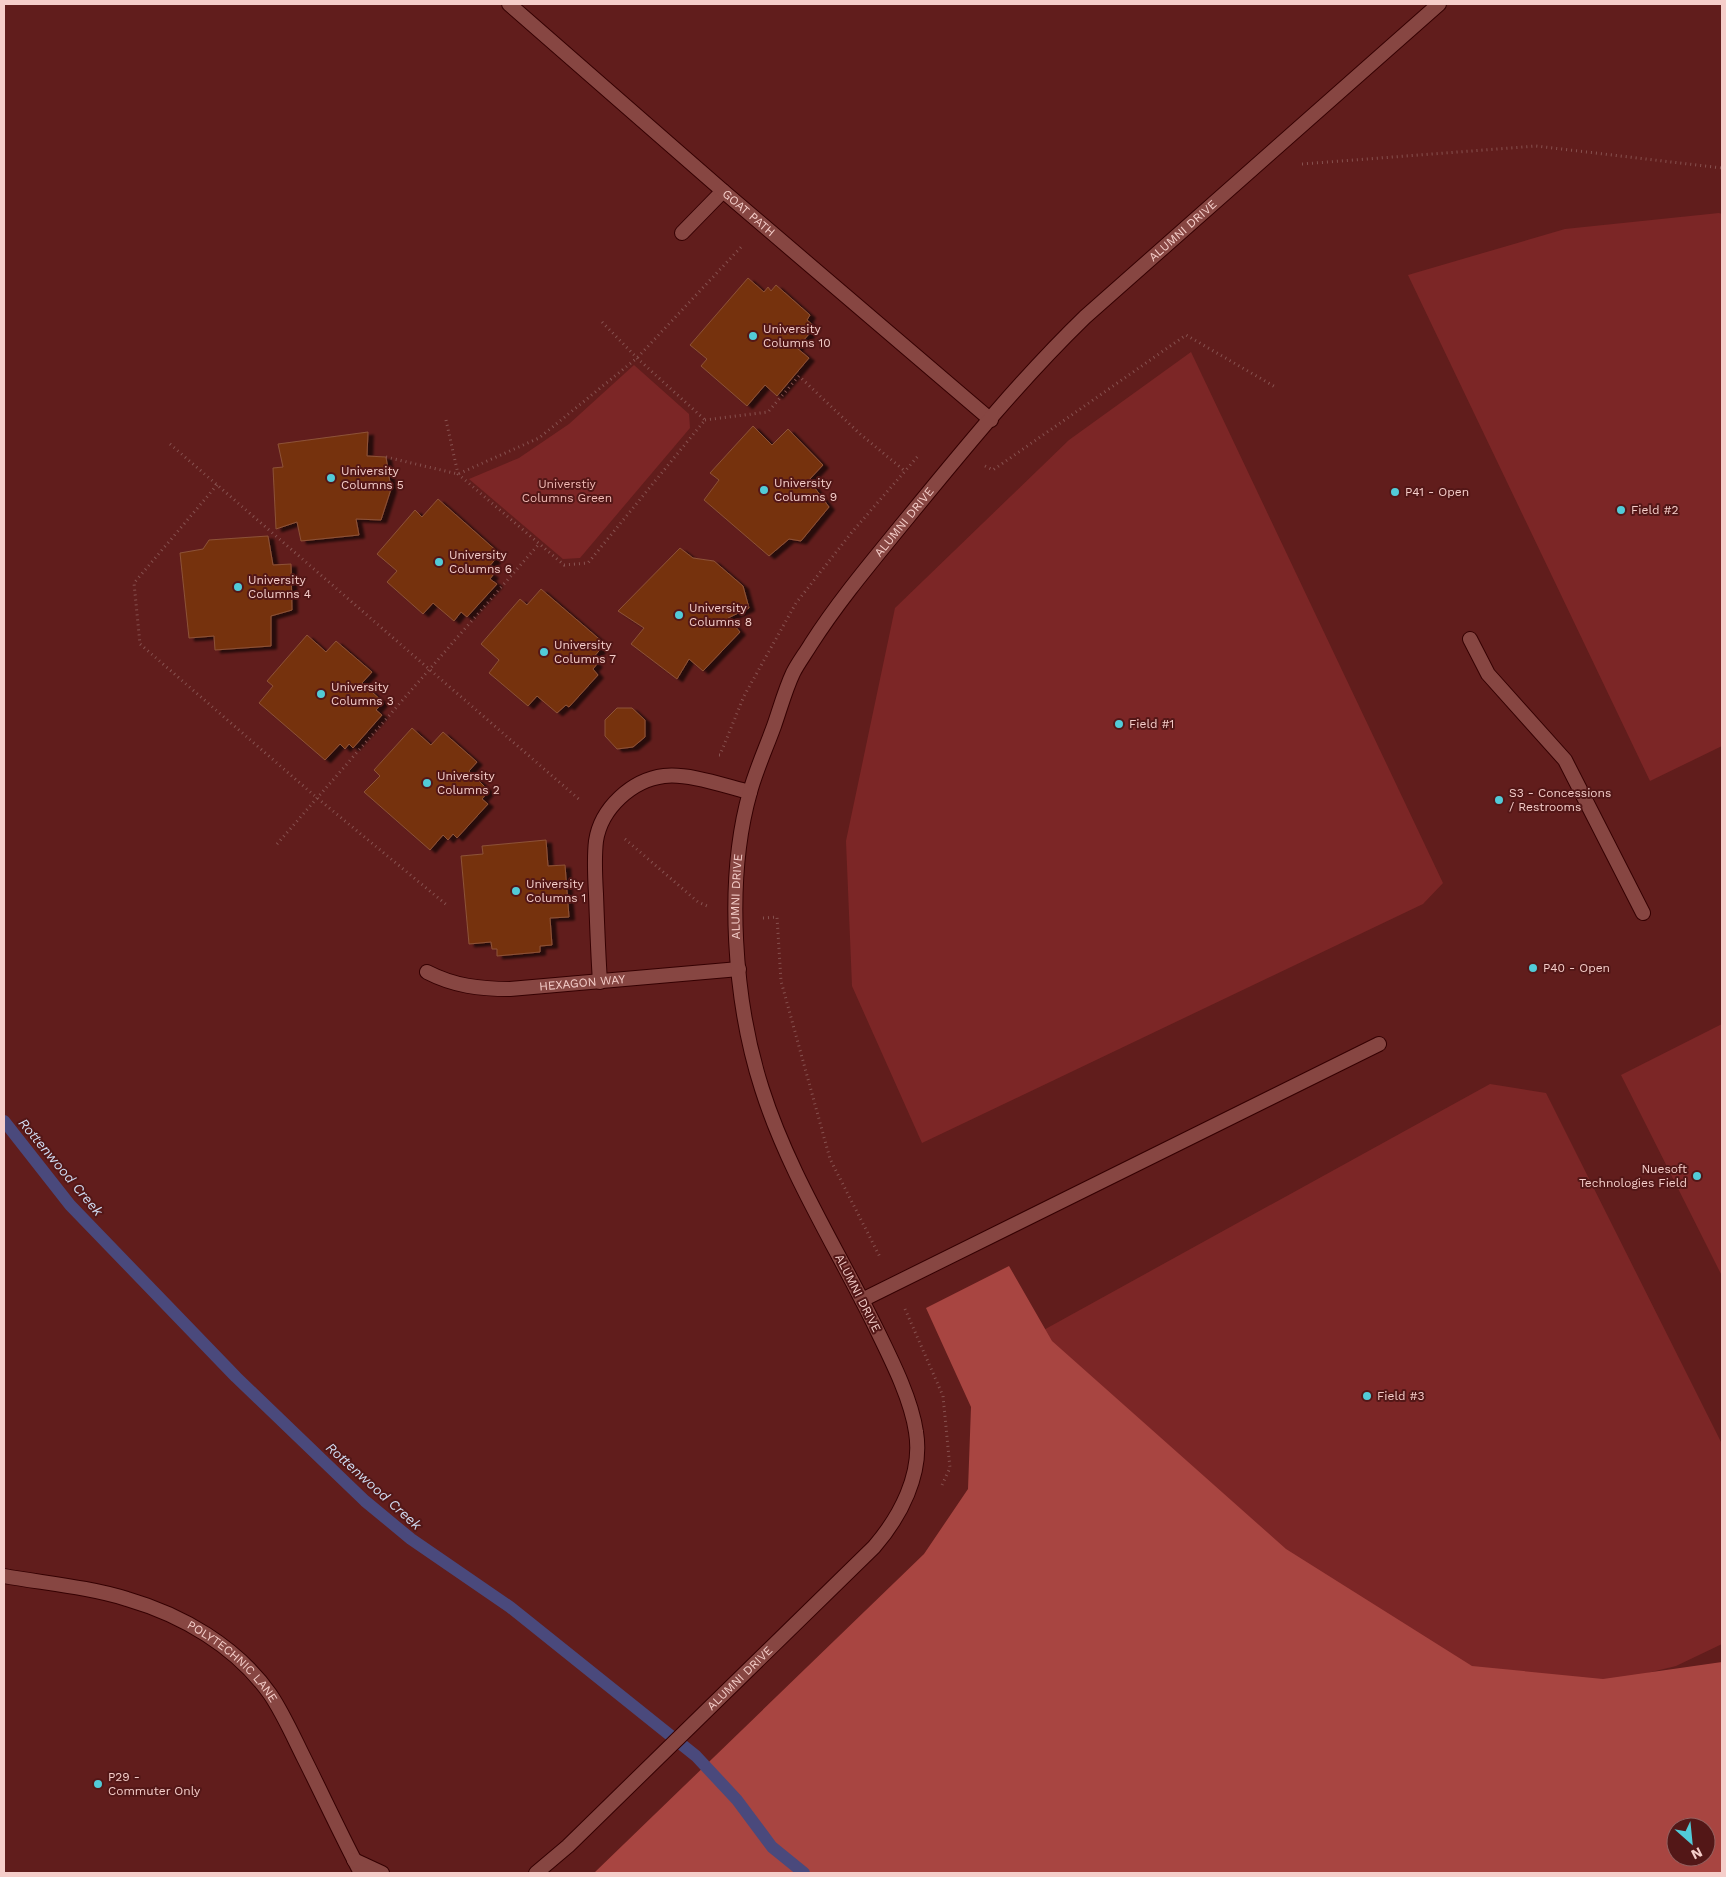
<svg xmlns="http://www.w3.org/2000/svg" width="1726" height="1877" viewBox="0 0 1726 1877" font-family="'Work Sans',sans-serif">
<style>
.built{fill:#611d1c}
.green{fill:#7c2626}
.forest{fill:#a84541;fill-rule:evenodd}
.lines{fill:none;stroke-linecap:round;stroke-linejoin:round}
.stream{stroke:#4a497c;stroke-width:12}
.building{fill:#76330f;stroke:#8d5237;filter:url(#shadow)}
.service-casing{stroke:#350002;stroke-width:16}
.minor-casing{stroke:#350002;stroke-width:16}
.path{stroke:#875250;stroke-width:3;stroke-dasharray:1 4;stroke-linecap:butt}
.service{stroke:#874642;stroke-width:14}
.minor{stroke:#874642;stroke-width:14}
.poi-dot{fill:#52cbd8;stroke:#531717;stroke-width:2}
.labels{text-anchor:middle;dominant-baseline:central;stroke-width:4;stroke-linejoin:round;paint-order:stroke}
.street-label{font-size:12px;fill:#f5ceca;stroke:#531717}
.poi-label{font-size:12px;fill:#f5ceca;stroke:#531717;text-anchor:start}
.park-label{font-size:12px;fill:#f1bab5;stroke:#531717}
.water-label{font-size:14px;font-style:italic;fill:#d0dbf1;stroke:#531717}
</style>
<defs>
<filter id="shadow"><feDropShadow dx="5.5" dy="3" stdDeviation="1" flood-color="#0009"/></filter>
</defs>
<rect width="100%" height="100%" fill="#531717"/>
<path class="built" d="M4,4H1722V1798L1530,1873H4Z"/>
<path class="green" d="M1719,213L1722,214V746L1650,781L1408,275L1565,229Z
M1191,352L1443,883L1423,904L922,1143L852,986L846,841L895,608L1069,440Z
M634,365L689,414L690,428L580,558L563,559L469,479L519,458L569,424Z
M1722,1024V1276L1621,1075Z
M1490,1084L1546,1093L1722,1444V1644L1676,1666L1549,1697L1382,1679L1009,1349Z"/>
<path class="forest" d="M1009,1266L1052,1341L1286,1549L1472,1666L1603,1679L1722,1662V1873H594L924,1554L968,1489L971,1407L926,1308ZM1676,1827H1706V1857H1676Z"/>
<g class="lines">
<path class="stream" d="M4,1121L70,1205L236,1377L365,1501L411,1539L510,1607L696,1756L737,1800L772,1847L804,1873"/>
</g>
<path class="building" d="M748,278L764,292L768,287L771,291L776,285L810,315L807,320L815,327L797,348L809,358L777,396L765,385L747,406L701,366L707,359L690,345Z
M753,426L772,445L788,429L823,465L809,480L829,507L801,541L789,539L769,556L704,500L719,480L710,473Z
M368,432L367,456L386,457L391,489L381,520L356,519L359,535L301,541L297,522L276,529L273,468L283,467L278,444Z
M438,499L500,554L486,570L493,575L490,579L497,584L467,617L461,612L454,621L433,603L423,614L387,582L397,571L377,554L415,510L422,517Z
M268,536L273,565L291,564L292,610L271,616V646L215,650L214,636L189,638L180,553L203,549L209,540Z
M680,548L693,558L714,561L743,586L749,608L728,618L740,632L703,671L689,659L677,679L631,644L644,628L618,611Z
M541,589L605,644L591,660L597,664L593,669L598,675L569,707L566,705L557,713L537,696L528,706L489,673L499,660L481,644L520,599L527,605Z
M307,635L326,652L336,641L372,672L362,683L383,702L376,710L382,715L353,748L349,744L345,749L340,744L325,760L259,703L273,686L267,681Z
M617,708H632L645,720V737L633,747L617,749L605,736V720Z
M412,728L431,745L443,732L477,762L469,771L489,791L482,799L488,804L457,838L453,834L448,840L443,835L430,850L364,792L380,776L374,770Z
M546,840L548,866L565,865L569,917L550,918L552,945L540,946V952L497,956V949H492L491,942L469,944L461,856L483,854L482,846Z"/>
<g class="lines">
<defs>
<g id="service">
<path d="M682,233L723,191"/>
<path d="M1470,639L1488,674L1565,760L1643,913"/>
<path id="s1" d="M427,972C454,986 480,989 510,989L739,969"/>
<path d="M600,982C598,952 597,923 596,894C595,877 594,858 596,841C601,808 632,780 664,776C689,773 725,786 750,792"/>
<path d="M862,1300L1379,1044"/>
</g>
<g id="minor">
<path id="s2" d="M509,4L723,191L991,420"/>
<path id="s3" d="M4,1576C43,1583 89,1587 127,1599C182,1615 236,1646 270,1694C283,1713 293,1736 304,1758C323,1796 341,1835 361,1873"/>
<path d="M354,1860L382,1873"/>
<path id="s4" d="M536,1873L568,1846L874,1547C900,1517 923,1474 916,1432C911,1397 889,1355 873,1322C835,1245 788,1171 762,1089C734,1002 725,880 750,792C756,770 766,748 774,726C780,709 785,690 793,673C798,663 805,654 811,644C838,602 869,565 900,527C959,455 1018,382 1085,317L1439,4"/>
</g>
</defs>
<use href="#service" class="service-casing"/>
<use href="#minor" class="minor-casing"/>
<path class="path" d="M1302,164L1536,146L1722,168
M446,420L458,474L564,565L588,563L705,420L637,358L602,322
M705,420L768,412L799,376L859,433L906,472
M170,444L581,801
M386,457L458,474L539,438L637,358L743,245
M985,466L993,470L1186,335L1277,388
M217,485L134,583L140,644L316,797L448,906
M719,755H720L744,696L796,603L852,532L919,455
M625,839L698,902L707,906
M277,844L538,545
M763,918L777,917L781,981L830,1159L881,1259
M905,1309L943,1396L950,1468L942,1485"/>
<use href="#service" class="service"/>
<use href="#minor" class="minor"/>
</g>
<g class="poi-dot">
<circle cx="753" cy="336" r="5"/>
<circle cx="331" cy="478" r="5"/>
<circle cx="764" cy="490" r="5"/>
<circle cx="1395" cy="492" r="5"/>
<circle cx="1621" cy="510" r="5"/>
<circle cx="439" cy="562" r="5"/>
<circle cx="238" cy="587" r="5"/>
<circle cx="679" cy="615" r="5"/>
<circle cx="544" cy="652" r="5"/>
<circle cx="321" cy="694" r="5"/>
<circle cx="1119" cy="724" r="5"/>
<circle cx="427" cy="783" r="5"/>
<circle cx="1499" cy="800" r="5"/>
<circle cx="516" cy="891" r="5"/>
<circle cx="1533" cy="968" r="5"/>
<circle cx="1697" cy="1176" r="5"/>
<circle cx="1367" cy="1396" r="5"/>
<circle cx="98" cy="1784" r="5"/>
</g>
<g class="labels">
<g class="street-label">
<text stroke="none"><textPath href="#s2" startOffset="318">GOAT PATH</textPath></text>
<text stroke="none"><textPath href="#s4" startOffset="1992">ALUMNI DRIVE</textPath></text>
<text stroke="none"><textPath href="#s4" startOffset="1588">ALUMNI DRIVE</textPath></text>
<text stroke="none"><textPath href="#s4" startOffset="1168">ALUMNI DRIVE</textPath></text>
<text stroke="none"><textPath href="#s1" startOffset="158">HEXAGON WAY</textPath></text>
<text transform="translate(858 1293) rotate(63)">ALUMNI DRIVE</text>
<text stroke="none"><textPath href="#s3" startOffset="250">POLYTECHNIC LANE</textPath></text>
<text stroke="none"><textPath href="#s4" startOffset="282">ALUMNI DRIVE</textPath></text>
</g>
<g class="poi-label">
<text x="763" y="329">University<tspan x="763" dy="14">Columns 10</tspan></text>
<text x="341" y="471">University<tspan x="341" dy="14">Columns 5</tspan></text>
<text x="774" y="483">University<tspan x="774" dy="14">Columns 9</tspan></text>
<text x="1405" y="492">P41 - Open</text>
<text x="1631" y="510">Field #2</text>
<text x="449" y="555">University<tspan x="449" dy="14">Columns 6</tspan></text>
<text x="248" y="580">University<tspan x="248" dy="14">Columns 4</tspan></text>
<text x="689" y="608">University<tspan x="689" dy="14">Columns 8</tspan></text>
<text x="554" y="645">University<tspan x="554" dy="14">Columns 7</tspan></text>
<text x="331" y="687">University<tspan x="331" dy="14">Columns 3</tspan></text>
<text x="1129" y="724">Field #1</text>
<text x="437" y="776">University<tspan x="437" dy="14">Columns 2</tspan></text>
<text x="1509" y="793">S3 - Concessions<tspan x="1509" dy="14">/ Restrooms</tspan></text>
<text x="526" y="884">University<tspan x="526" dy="14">Columns 1</tspan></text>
<text x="1543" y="968">P40 - Open</text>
<text x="1687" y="1169" text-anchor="end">Nuesoft<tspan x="1687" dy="14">Technologies Field</tspan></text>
<text x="1377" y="1396">Field #3</text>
<text x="108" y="1777">P29 -<tspan x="108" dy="14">Commuter Only</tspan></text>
</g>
<g class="park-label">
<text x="567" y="484">Universtiy<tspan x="567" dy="14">Columns Green</tspan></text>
</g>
<g class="water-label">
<text transform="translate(61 1167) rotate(50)">Rottenwood Creek</text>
<text transform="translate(374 1486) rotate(42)">Rottenwood Creek</text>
</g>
</g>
<rect width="1726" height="1877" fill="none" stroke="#f5ceca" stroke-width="10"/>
<g transform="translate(1691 1842) rotate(153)"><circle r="24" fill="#531717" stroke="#94605f"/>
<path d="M0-4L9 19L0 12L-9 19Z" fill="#52cbd8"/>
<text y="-8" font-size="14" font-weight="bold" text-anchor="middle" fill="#f5ceca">N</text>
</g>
</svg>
